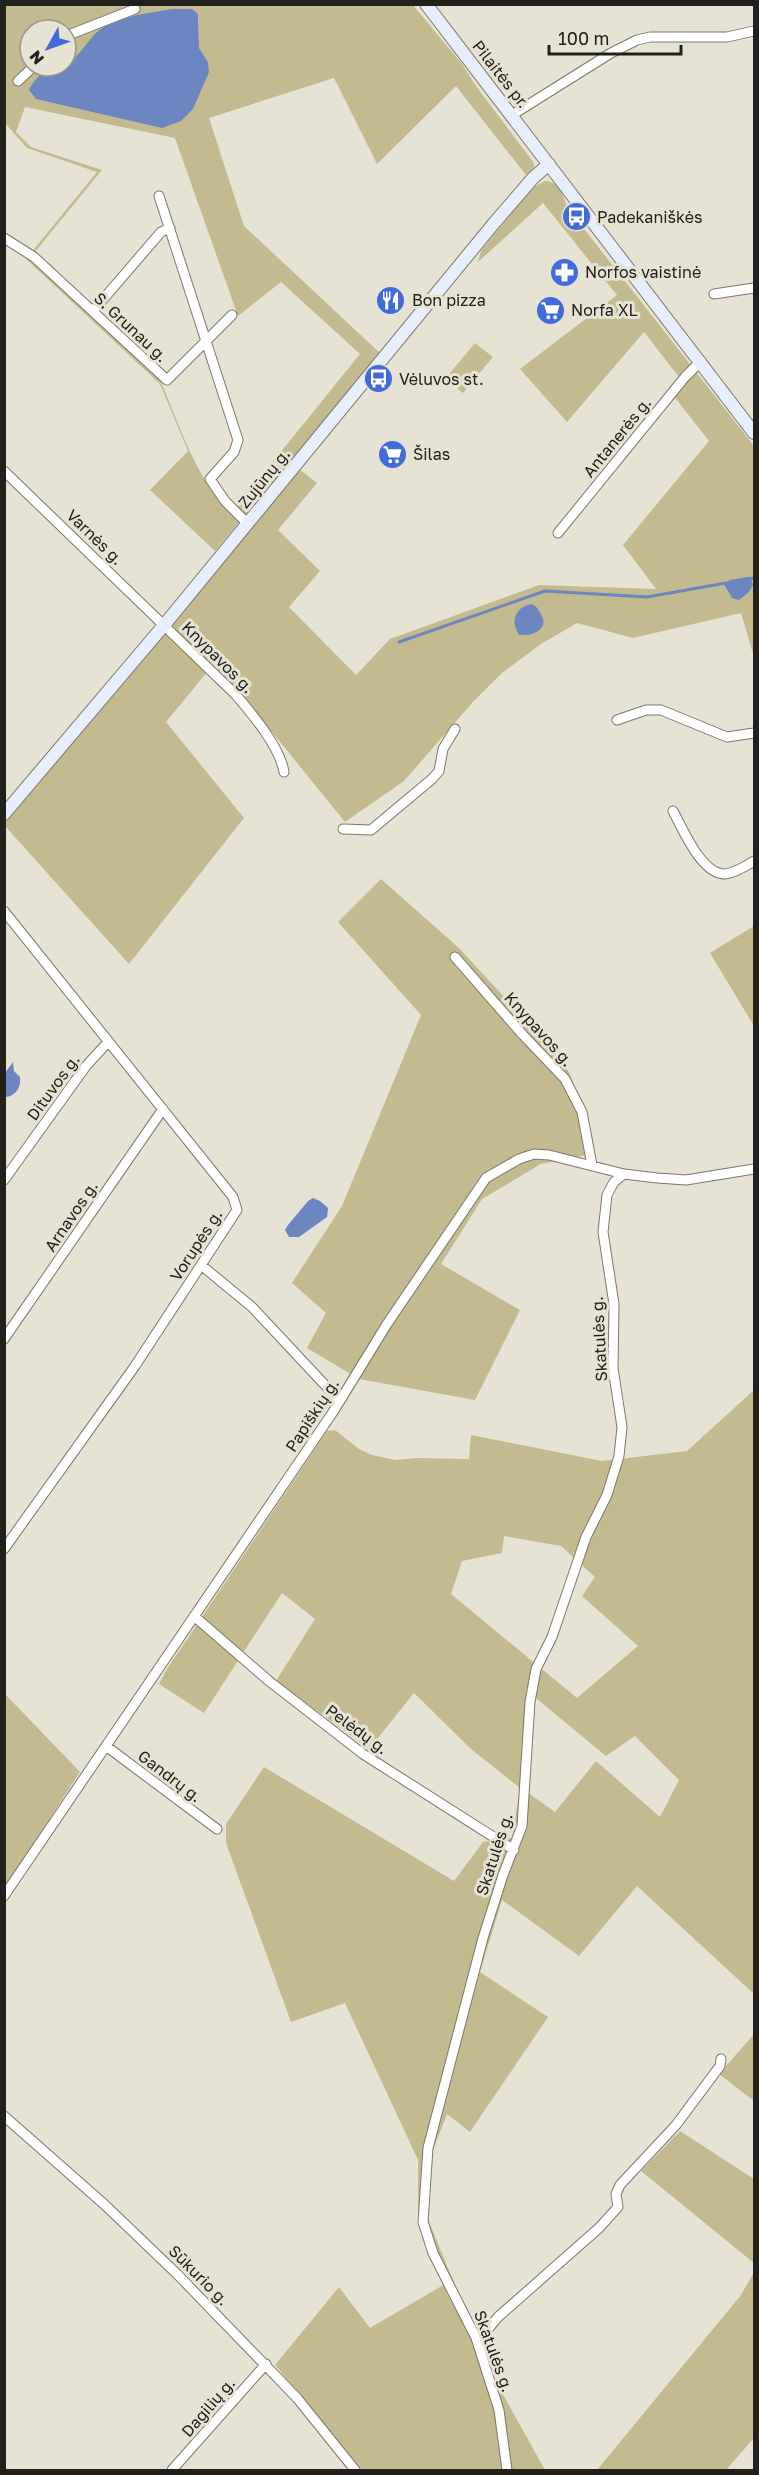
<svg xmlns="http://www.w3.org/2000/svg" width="759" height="2475" viewBox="0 0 759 2475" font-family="'Golos Text',sans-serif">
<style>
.green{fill:#c4ba8f;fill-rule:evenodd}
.water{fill:#6c86c2}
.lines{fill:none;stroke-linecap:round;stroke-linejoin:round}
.stream{stroke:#6c86c2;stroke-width:3}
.minor-casing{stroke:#7b786b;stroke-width:11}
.secondary-casing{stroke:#7b786b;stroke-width:14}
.minor{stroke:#fff;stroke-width:9}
.secondary{stroke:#e8eefb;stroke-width:12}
.labels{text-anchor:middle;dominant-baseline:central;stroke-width:6;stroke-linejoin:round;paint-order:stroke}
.street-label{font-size:16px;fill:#22201b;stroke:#e7e3d4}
.poi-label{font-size:16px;fill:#22201b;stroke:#e7e3d4;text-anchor:start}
</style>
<rect width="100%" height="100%" fill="#e7e3d4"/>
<path class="green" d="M4,5H413L462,64L476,86L534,163V167L526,175L456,86L377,164L334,78L209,118L244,226L380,353L215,551L150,490L188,451L160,384L26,259L97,172L27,148L5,123ZM198,14L199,48L208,62L193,109L45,71L51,68L56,70L63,66H30V30H66V64L81,53L87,46ZM25,107L175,138L238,316L281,282L360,354L284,448L229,512C195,476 180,426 161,382L156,375L29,259L102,170L31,147L16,132Z
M545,181C560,182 563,195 567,207L754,446V657L741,613L633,638L577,623L541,644L502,673L473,702L404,781L345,822L238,690L213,665L166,722L244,818L129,964L5,826L4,822L174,621L298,468L317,483L278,530L320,571L289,607L356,675L390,639L539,585L656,589L623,545L709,441L669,390L679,377L644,332L567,422L520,369L617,295L543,203L478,262L481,251L532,188Z
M475,343L493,357L463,393L445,379Z
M381,879L459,948L520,1014L569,1072L586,1116V1155L541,1164L482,1199L441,1264L520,1310L475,1400L359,1379L307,1348L326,1313L292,1283L342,1206L421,1015L338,922Z
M754,926V1026L710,953Z
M754,1390V1994L637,1886L579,1956L502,1900L480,1972L548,2017L470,2132L447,2114L433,2150L426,2214L455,2285L446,2292L545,2470H362L275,2365L339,2287L370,2328L445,2284L418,2224V2160L345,2003L291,2022L226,1843V1824L264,1767L454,1881L483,1842L512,1838L520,1788L471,1749L414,1693L369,1749L276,1681L315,1619L282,1593L204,1713L159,1684L167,1669L327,1431L335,1430L359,1449L372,1455L395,1460L417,1458L469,1459L471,1435L602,1461L687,1451ZM504,1536L561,1546L595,1577L582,1596L638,1646L577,1698L451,1594L462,1561L502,1553ZM526,1690L606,1756L635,1736L679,1780L660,1817L596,1761L555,1812L524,1790L523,1740Z
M5,1694L80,1772L5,1887Z
M754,2034V2101L719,2074Z
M680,2131L754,2179V2263L641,2171Z
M754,2272V2438L726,2470H597L741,2295Z"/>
<path class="water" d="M171,9H192L198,14L199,48L208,62L209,72L193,109L181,121L162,128L36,99L29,90C32,83 44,68 52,68C57,68 60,69 65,66C76,59 84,47 93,36C111,16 147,14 171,9Z
M747,577L751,579L753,585L749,592L739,600L732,598L724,584L730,580Z
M531,604C537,606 538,609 541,614C550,630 532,636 519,635C510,622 515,607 531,604Z
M13,1062L14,1071L20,1077C21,1087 17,1094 7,1097L5,1096V1073Z
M313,1198L320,1201L328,1208L327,1217L299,1237H289L285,1230L288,1225L308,1201Z"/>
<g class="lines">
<path class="stream" d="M747,579L754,578
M399,642L545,591L647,597L726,583"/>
<defs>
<path id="minor" d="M66,36L135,9
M18,81L34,66
M512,115L611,53L637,40L650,37H727L754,31
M159,196L238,440L234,452L210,479L225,501L248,524
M4,238L34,257L167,380L232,315
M714,294L754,288
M93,311L161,232L170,228
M4,471L236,695C253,715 280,747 284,772
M558,533L685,377L701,361
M617,720L646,710H661L727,737L754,733
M673,811C683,829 701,874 725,874C735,873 746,866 754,861
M343,829L371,830L432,779L439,771L443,749L455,729
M4,911L233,1197L237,1210L135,1366L4,1549
M455,957L523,1035L565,1079L582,1112L592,1165
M4,1180L86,1066L108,1042
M201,1265L252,1307L339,1400
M4,1339L163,1109
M194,1616L269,1681L363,1754L514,1850
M106,1746L217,1829
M4,1896L333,1412L387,1324L486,1178L519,1159L534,1154L549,1155L624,1174L657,1178L686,1180L754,1169
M4,2116L105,2205L177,2274L297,2398L355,2470
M476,2338L484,2334L498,2317L599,2228L618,2207L616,2194L620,2185L676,2125L720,2066L721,2059
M172,2470L266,2364
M507,2470L499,2410L476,2338L433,2253L423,2222L428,2148L483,1938L503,1875L522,1826L530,1702L536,1669L552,1637L586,1537L607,1495L619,1456L622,1427L613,1368L614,1304L603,1232L607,1195L614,1182L624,1174"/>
<path id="secondary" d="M426,4L754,433
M4,814L165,624L495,222L533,178L549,164"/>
</defs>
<use href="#minor" class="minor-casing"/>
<use href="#secondary" class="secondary-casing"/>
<use href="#minor" class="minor"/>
<use href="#secondary" class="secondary"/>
</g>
<defs>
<symbol id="bus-disc" viewBox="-11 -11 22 22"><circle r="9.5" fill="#416adb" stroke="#e7e3d4"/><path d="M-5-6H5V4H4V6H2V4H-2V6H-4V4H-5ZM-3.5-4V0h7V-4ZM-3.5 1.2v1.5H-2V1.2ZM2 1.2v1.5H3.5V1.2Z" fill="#fff"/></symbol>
<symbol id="pharmacy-disc" viewBox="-11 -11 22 22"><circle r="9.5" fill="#416adb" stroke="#e7e3d4"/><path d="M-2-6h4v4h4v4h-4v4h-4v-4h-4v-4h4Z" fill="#fff"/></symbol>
<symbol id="restaurant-disc" viewBox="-11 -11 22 22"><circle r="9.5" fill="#416adb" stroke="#e7e3d4"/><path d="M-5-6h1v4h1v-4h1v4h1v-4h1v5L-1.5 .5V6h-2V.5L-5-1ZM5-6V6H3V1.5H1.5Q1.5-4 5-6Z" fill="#fff"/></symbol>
<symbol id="supermarket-disc" viewBox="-11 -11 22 22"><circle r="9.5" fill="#416adb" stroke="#e7e3d4"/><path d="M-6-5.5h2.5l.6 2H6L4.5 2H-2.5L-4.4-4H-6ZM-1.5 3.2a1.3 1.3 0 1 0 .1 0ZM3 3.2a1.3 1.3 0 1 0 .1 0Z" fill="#fff"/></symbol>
</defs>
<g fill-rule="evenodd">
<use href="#bus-disc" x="560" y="200" width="33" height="33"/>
<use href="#pharmacy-disc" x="548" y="256" width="33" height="33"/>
<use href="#restaurant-disc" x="374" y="284" width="33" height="33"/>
<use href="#supermarket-disc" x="534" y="294" width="33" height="33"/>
<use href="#bus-disc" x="362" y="362" width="33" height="33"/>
<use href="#supermarket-disc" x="376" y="438" width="33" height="33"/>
</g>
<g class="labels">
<g class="street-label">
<text transform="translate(501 74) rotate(52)">Pilaitės pr.</text>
<text transform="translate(131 327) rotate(43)">S. Grunau g.</text>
<text transform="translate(617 437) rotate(-51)">Antanerės g.</text>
<text transform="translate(264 478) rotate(-51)">Zujūnų g.</text>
<text transform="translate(95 537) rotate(44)">Varnės g.</text>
<text transform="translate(218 657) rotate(45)">Knypavos g.</text>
<text transform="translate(539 1029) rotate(48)">Knypavos g.</text>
<text transform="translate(53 1087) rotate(-54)">Dituvos g.</text>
<text transform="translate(71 1216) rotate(-56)">Arnavos g.</text>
<text transform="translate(196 1245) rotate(-57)">Vorupės g.</text>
<text transform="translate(599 1339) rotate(-93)">Skatulės g.</text>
<text transform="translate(312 1415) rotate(-57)">Papiškių g.</text>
<text transform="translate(357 1729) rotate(36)">Pelėdų g.</text>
<text transform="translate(170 1776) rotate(37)">Gandrų g.</text>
<text transform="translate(494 1854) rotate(-72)">Skatulės g.</text>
<text transform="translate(199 2275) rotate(45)">Sūkurio g.</text>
<text transform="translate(494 2351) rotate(70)">Skatulės g.</text>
<text transform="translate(208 2407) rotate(-49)">Dagilių g.</text>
</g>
<g class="poi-label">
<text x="597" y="217">Padekaniškės</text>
<text x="585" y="272">Norfos vaistinė</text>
<text x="412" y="300">Bon pizza</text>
<text x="571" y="310">Norfa XL</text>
<text x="399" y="379">Vėluvos st.</text>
<text x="413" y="454">Šilas</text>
</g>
</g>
<rect width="759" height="2475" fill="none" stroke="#22201b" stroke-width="12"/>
<g transform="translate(48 48) rotate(230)"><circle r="28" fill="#e7e3d4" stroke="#98958a" stroke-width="1.5"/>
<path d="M0-4.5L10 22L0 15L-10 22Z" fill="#416adb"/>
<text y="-9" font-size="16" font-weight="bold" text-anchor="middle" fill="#22201b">N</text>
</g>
<path d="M549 45v9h132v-9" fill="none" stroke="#22201b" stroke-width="3"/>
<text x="558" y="45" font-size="18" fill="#22201b" stroke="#e7e3d4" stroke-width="4.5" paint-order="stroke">100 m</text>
</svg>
